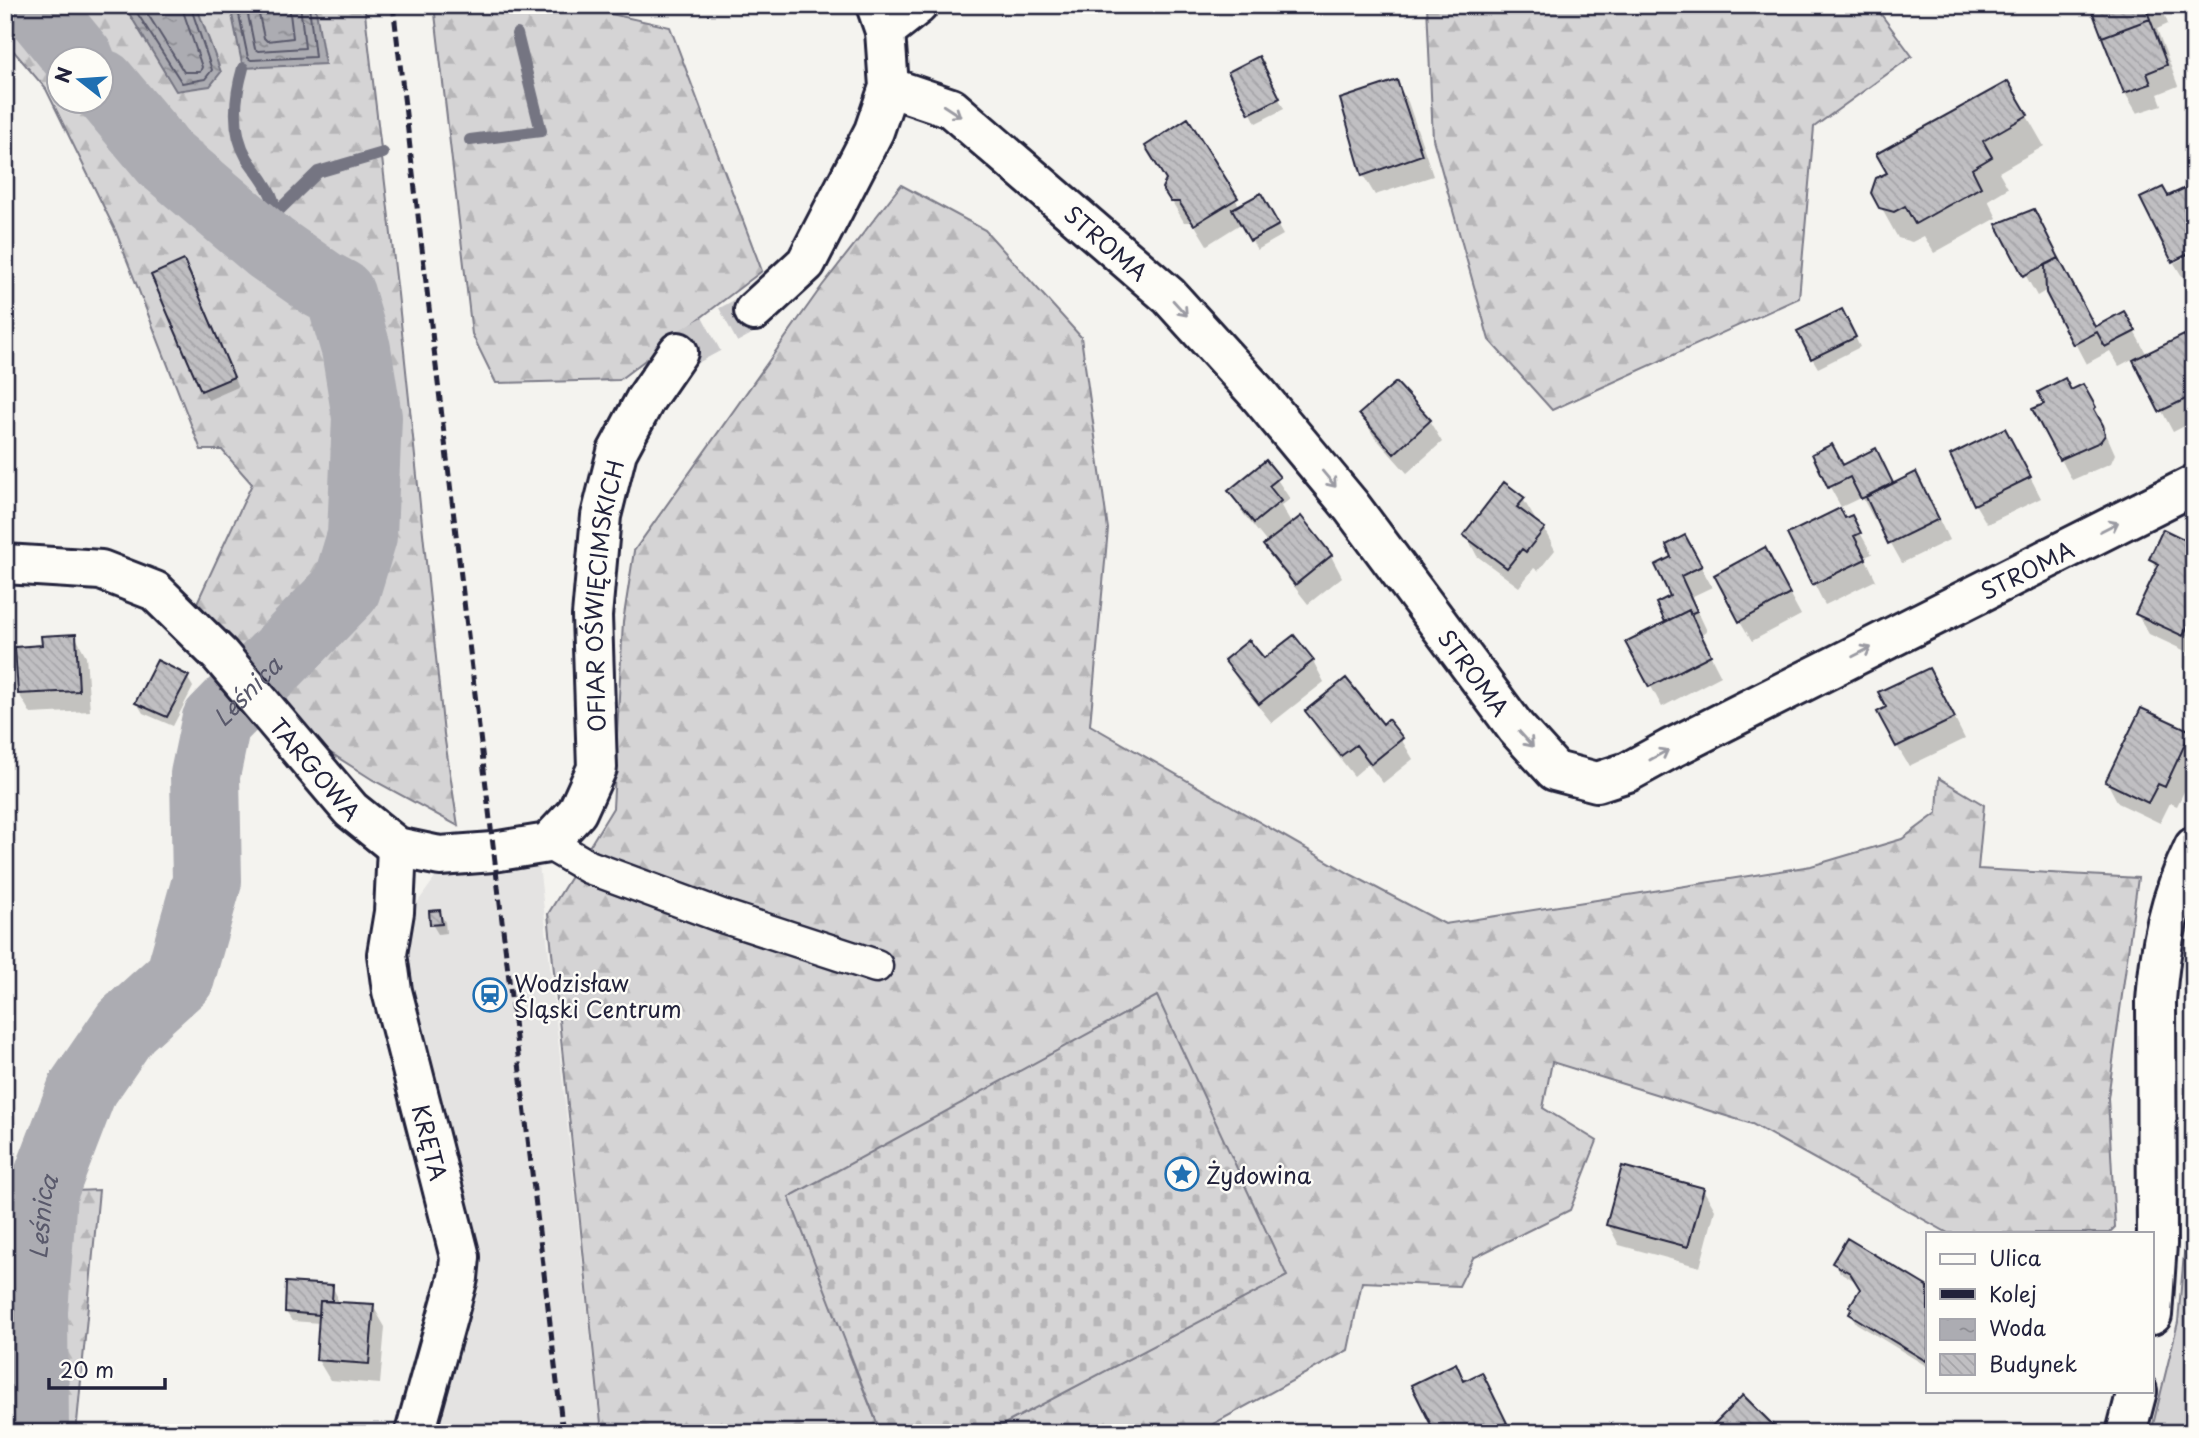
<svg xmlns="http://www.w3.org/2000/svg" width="2199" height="1438" viewBox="0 0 2199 1438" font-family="'Playpen Sans',sans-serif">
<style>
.built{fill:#e4e3e2}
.grass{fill:#d5d4d5;stroke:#7c7b88;stroke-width:2}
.forest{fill:url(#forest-firs);stroke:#7c7b88;stroke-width:2;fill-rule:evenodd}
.cemetery{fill:url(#cemetery-stones);stroke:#7c7b88;stroke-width:2}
.water{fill:url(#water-ripples);stroke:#757582;stroke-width:2}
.shadow{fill:#0003}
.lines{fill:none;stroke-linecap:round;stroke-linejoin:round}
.shore{stroke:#59596b;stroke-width:2}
.stream{stroke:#757582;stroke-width:12}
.river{stroke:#acacb2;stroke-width:70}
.building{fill:url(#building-back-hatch);stroke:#22223b;stroke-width:2}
.minor-tunnel{stroke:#cac9cb;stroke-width:38;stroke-dasharray:38 19;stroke-linecap:butt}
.pedestrian-casing{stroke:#22223b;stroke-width:37}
.minor-casing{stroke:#22223b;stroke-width:44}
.tertiary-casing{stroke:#22223b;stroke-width:44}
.pedestrian{stroke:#fdfcf7;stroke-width:32}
.minor{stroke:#fdfcf7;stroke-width:38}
.tertiary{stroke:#fdfcf7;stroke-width:38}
.rail{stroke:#22223b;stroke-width:5;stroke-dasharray:10 5;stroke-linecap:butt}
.oneway{stroke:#9a9aa2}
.labels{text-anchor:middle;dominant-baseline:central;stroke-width:5;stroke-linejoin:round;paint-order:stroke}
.street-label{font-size:23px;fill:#22223b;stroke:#fdfcf7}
.poi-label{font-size:23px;fill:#22223b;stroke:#fdfcf7;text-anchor:start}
.water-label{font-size:24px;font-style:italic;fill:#59596b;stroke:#fdfcf7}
</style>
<defs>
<pattern id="forest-firs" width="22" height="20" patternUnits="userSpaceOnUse" patternTransform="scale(1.75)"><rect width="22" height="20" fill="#d5d4d5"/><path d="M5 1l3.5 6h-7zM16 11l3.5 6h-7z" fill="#b7b6b8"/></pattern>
<pattern id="cemetery-stones" width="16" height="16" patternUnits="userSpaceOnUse" patternTransform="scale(1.75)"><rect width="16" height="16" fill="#d5d4d5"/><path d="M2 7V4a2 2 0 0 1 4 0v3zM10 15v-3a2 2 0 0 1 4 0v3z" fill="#b7b6b8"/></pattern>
<pattern id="water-ripples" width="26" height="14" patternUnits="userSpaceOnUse" patternTransform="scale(1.75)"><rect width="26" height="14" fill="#acacb2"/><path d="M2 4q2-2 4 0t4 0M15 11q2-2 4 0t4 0" fill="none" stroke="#8c8c92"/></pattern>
<pattern id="building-back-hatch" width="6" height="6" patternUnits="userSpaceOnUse" patternTransform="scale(1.75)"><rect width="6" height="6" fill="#c0bfc2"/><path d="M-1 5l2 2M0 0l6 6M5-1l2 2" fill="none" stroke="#a5a4a8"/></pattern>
</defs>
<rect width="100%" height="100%" fill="#f4f3ef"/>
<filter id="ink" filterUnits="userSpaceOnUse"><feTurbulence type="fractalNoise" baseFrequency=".0143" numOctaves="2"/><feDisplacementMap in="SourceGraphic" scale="14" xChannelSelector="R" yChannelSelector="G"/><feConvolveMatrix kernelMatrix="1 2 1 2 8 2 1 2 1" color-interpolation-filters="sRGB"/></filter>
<g filter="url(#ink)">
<path class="built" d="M539,864L601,1433H431L479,1289L454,1149L412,989L404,935L412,910L435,878L468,871Z"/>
<path class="grass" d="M2193,1152L2194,1433H2151L2178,1322Z"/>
<path class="forest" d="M5,5H364L398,294L444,734L458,826L373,780L312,741L195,607L252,484L222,450H201L116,232L46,89L5,41ZM60,60H102V102H60Z
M434,5H610L611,14L670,27L762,271L619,380L496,383L472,334Z
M1427,5H1874L1912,56L1814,127L1799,298L1552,410L1489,340L1433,139Z
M901,185L985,230L1081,337L1108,529L1090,725L1352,875L1445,924L1811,866L1902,839L1937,813L1939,778L1984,805L1978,869L2138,878L2108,1098L2115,1227L2109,1233H1948L1752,1124L1552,1062L1543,1108L1597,1141L1570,1210L1473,1258L1459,1286L1362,1282L1348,1350L1197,1433H987L1286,1276L848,1351L881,1433H602L548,914L613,808L623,622L634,551L822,286Z
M99,1190L76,1433H5V1197L23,1193Z"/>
<path class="cemetery" d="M1157,996L1287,1276L987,1433H881L789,1197Z"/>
<path class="water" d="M124,5H196L221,72L210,86L176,91Z
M230,5H315L325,64L243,68Z"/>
<path class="shadow" d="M1182,5H1198L1186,12Z
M2103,5H2161L2168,24L2157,29L2178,86L2158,94L2162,105L2137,113L2125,93L2094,9Z
M1264,68L1284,109L1256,123L1251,113Z
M1396,82L1408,102L1433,176L1375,195L1363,175Z
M2008,83L2044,146L1999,172L2008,188L1988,200L1997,218L1934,253L1924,236L1912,242L1898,238L1873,193Z
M1188,121L1240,207L1260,195L1283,235L1257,250L1242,223L1207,245L1193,222H1184L1164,188Z
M1998,225L2045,232L2096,329L2124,313L2147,355L2194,356V421L2173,432L2134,358L2119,366L2110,351L2086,364L2047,290L2037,296Z
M2194,253V290L2191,291L2174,263Z
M189,272L238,387L208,400L203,390Z
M1847,321L1860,347L1818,368L1812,358Z
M1396,384L1430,422L1442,442L1407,473L1373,435L1361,414Z
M2071,392L2094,406L2106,428L2104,429L2115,454L2111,463L2072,480L2035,410Z
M2016,450L2041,498L1987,524L1975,504Z
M1266,463L1290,499L1281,506L1292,525L1300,518L1331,556L1342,577L1308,604L1278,566L1266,545L1268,544L1242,512L1230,491Z
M1844,467L1887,471L1894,485L1927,495L1949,540L1902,563L1877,518L1874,519L1862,497L1841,507L1830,487Z
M1523,499L1535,519L1533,521L1544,529L1555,550L1538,571L1534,568L1519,587L1477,556L1466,535Z
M1851,517L1872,554L1865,557L1876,580L1825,605L1789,535Z
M2194,546V655L2149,634L2137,614L2158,570L2151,559Z
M1673,558H1696L1712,587L1691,597L1707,631L1700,635L1721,676L1662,707L1628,643L1667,623L1672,597Z
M1776,569L1801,615L1752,641L1740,621Z
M75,636L86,656L90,711L31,714L19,694Z
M1294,637L1313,661L1324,682L1272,723L1238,681L1226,661L1264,660Z
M187,677L193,687L173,726L143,713L137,703Z
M1940,690L1965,739L1909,766L1897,746L1888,708Z
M2142,711L2190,733L2194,739V771L2177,806L2170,803L2160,823L2118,803L2107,782Z
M1307,712L1383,726L1401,739L1413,759L1383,783L1368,764L1354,776L1319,732Z
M439,912L445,922L446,933L438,934L432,924Z
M5,960L10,969L7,1113L5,1114Z
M1703,1189L1715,1210L1700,1267L1619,1245L1608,1224Z
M1834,1263L1928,1289V1367L1856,1323L1851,1314V1307L1862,1290L1858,1283L1840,1272Z
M332,1286L337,1296V1303L373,1306L385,1327L380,1384L330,1380L318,1360L320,1323L292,1321L286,1312Z
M1482,1375L1512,1433H1437L1465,1383Z"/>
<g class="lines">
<path class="shore" d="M132,5L182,83L205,79L212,70L190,5
M142,5L184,72H200L202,67L181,5
M237,5L248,58L251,60L315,57L309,5
M246,5L255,49L258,51L305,48L300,5
M257,5L264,38L267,41L293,38L289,5"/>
<path class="stream" d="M243,68C235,96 231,131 247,158C256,172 268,184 273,200C278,216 274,232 270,248
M470,140L541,131L517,34
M275,214L318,172L383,153"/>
<g class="river">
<path d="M35,5L80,60"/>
<path id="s1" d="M34,1433L33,1311L42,1194L82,1090L126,1026L180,977L207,881L205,775L216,722L346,589L362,536L367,417L356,349L340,294L323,285L270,248L165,159L102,84"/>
</g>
</g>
<path class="building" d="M2098,5H2154L2146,8L2150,19L2102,37L2091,8Z
M2150,19L2167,65L2147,73L2151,84L2124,93L2102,37Z
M1259,56L1280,98L1249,114L1228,72Z
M1397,80L1422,155L1362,176L1340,99Z
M2008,81L2028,115L1983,141L1992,157L1972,169L1981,187L1915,224L1905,206L1894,212L1879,208L1871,193L1876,178L1887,173L1876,154Z
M1188,118L1238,198L1194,225L1179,202H1171L1162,188L1166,180L1145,146Z
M2194,184V251L2172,262L2140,198L2163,187L2168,196Z
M1261,193L1279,225L1250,241L1232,209Z
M2034,209L2059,258L2023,276L1996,224Z
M2059,258L2095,327L2124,311L2136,331L2105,347L2097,332L2073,345L2046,293L2045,265Z
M184,260L234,377L201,391L151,275Z
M1842,309L1856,337L1811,359L1797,331Z
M2184,335L2194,355V395L2159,412L2133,360Z
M2065,378L2071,390L2083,384L2096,407L2094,409L2103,425L2105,435L2100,442L2059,460L2032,409L2044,404L2038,392Z
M1396,382L1431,420L1394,454L1359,414Z
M2005,428L2031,477L1974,505L1950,455Z
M1832,444L1843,465L1876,448L1893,483L1861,499L1850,477L1828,488L1812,454Z
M1266,460L1280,477L1269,486L1281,501L1254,523L1228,491Z
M1916,472L1939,519L1888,544L1866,497Z
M1504,482L1525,498L1517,507L1545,528L1526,552L1522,549L1507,568L1463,535Z
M1840,508L1845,518L1852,515L1861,533L1854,536L1866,559L1812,585L1787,534Z
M1301,516L1332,555L1295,585L1263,545Z
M2163,529L2194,544V613L2183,636L2135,614L2159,564L2149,559Z
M1685,535L1702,566L1681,576L1697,611L1690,614L1689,610L1665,622L1656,603L1670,596L1655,565L1671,557L1666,545Z
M1765,547L1790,594L1739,622L1714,575Z
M1689,610L1711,655L1649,687L1625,642Z
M76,634L79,691L18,694L15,647L42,645L41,636Z
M1294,635L1314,660L1259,704L1224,660L1249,640L1264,658Z
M157,660L189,676L167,717L135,703Z
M1929,668L1955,718L1896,747L1877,712L1886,707L1878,692Z
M1346,678L1383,724L1388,719L1403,738L1371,764L1356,745L1341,756L1305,711Z
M2141,708L2191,731L2165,787L2158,784L2148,803L2105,782Z
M440,910L442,924L430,925L429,911Z
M1622,1166L1704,1188L1688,1247L1606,1225Z
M1847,1238L1928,1287V1357L1926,1361L1849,1314L1852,1308L1849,1307L1860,1289L1850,1273L1832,1263Z
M286,1282L333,1285L332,1301H320L319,1315L285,1312Z
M320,1301L374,1304L369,1364L316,1360Z
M1456,1363L1464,1381L1482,1372L1507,1423L1487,1433H1435L1411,1385Z
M1743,1395L1778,1430L1776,1433H1709L1712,1430L1710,1428Z"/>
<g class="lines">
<path class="minor-tunnel" d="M678,352L754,311"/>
<defs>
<path id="pedestrian" d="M548,843L589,867L722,916L876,966"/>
<g id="minor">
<path d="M885,31L918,5"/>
<path id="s2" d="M889,87L951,108L1169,296L1258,394L1351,506L1516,728L1555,771L1597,782L1628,772L1670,749L2194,485"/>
<path d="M754,311L806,263L874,131L889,87L885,31L876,5"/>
<path id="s3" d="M5,564L101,570L155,591L220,655L351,810L397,847L440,856L493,852L548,843L577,812L597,768L592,616L601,516L617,452L645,400L678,352"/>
<path id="s4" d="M397,847L394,912L387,954L392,991L460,1257L458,1278L415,1433"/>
</g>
<path id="tertiary" d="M2152,1315L2157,1244L2156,1001C2160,944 2169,899 2194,847
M2126,1433L2137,1391"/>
</defs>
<use href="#pedestrian" class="pedestrian-casing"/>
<use href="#minor" class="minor-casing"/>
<use href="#tertiary" class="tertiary-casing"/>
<use href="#pedestrian" class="pedestrian"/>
<use href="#minor" class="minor"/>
<use href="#tertiary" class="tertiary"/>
<path class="rail" d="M393,5L563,1433"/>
</g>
<defs><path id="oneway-shaft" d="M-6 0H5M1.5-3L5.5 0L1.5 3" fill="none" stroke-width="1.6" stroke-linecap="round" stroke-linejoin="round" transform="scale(1.75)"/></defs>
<g class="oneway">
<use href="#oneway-shaft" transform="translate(952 111) rotate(33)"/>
<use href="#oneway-shaft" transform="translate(1180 308) rotate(48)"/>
<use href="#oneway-shaft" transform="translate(1329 479) rotate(50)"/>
<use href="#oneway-shaft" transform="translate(2109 527) rotate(-27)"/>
<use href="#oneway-shaft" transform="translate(1862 652) rotate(-27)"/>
<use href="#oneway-shaft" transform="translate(1526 739) rotate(48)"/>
<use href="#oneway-shaft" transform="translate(1659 755) rotate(-29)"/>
</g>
</g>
<defs>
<symbol id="station-ring" viewBox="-11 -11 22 22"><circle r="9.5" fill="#fdfcf7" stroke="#1f6fb2" stroke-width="1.5"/><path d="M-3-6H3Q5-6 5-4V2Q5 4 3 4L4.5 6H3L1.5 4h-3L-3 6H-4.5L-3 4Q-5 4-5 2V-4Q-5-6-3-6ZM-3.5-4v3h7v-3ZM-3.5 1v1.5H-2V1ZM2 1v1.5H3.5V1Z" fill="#1f6fb2"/></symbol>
<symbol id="sight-ring" viewBox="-11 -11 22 22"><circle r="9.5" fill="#fdfcf7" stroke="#1f6fb2" stroke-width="1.5"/><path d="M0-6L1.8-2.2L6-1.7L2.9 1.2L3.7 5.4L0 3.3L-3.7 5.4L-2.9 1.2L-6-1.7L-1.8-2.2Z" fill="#1f6fb2"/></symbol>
</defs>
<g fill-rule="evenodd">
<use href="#station-ring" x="471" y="976" width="38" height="38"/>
<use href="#sight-ring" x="1163" y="1155" width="38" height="38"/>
</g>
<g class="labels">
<g class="street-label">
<text stroke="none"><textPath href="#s2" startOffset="271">STROMA</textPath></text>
<text stroke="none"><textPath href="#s2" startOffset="1489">STROMA</textPath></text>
<text stroke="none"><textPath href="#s3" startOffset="924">OFIAR OŚWIĘCIMSKICH</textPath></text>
<text stroke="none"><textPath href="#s2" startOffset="838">STROMA</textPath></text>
<text stroke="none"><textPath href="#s3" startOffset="394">TARGOWA</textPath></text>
<text stroke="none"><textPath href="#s4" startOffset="301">KRĘTA</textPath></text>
</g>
<g class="poi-label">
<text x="514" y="982">Wodzisław<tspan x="514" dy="26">Śląski Centrum</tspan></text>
<text x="1206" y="1174">Żydowina</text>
</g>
<g class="water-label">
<text stroke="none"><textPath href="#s1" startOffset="805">Leśnica</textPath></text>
<text stroke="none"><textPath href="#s1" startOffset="217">Leśnica</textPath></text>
</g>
</g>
<rect width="2199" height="1438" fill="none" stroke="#fdfcf7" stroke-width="28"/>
<rect x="14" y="14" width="2171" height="1410" fill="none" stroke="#22223b" stroke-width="2.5" filter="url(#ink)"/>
<rect x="1926" y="1232" width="228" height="161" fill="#fdfcf7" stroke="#a5a5ac" stroke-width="2"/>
<rect x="1940" y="1254" width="35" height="10" fill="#fdfcf7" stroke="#a5a5ac" stroke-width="2"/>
<text x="1989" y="1266" font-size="21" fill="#22223b">Ulica</text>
<rect x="1940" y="1289" width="35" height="10" fill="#22223b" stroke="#a5a5ac" stroke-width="2"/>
<text x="1989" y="1302" font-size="21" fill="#22223b">Kolej</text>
<rect x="1940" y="1319" width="35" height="21" fill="url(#water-ripples)" stroke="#a5a5ac" stroke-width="2"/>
<text x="1989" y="1336" font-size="21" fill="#22223b">Woda</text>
<rect x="1940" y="1354" width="35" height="21" fill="url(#building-back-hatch)" stroke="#a5a5ac" stroke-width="2"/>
<text x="1989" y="1372" font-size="21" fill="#22223b">Budynek</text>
<g transform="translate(80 80) rotate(287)"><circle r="33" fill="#fdfcf7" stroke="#a5a5ac" stroke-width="2"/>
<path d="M0-5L12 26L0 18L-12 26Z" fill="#1f6fb2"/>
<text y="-10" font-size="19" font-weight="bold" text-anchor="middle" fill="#22223b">N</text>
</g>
<path d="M49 1378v10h116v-10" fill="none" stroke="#22223b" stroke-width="3.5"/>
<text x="60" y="1378" font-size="21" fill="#22223b" stroke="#fdfcf7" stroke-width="5" paint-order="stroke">20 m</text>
</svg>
